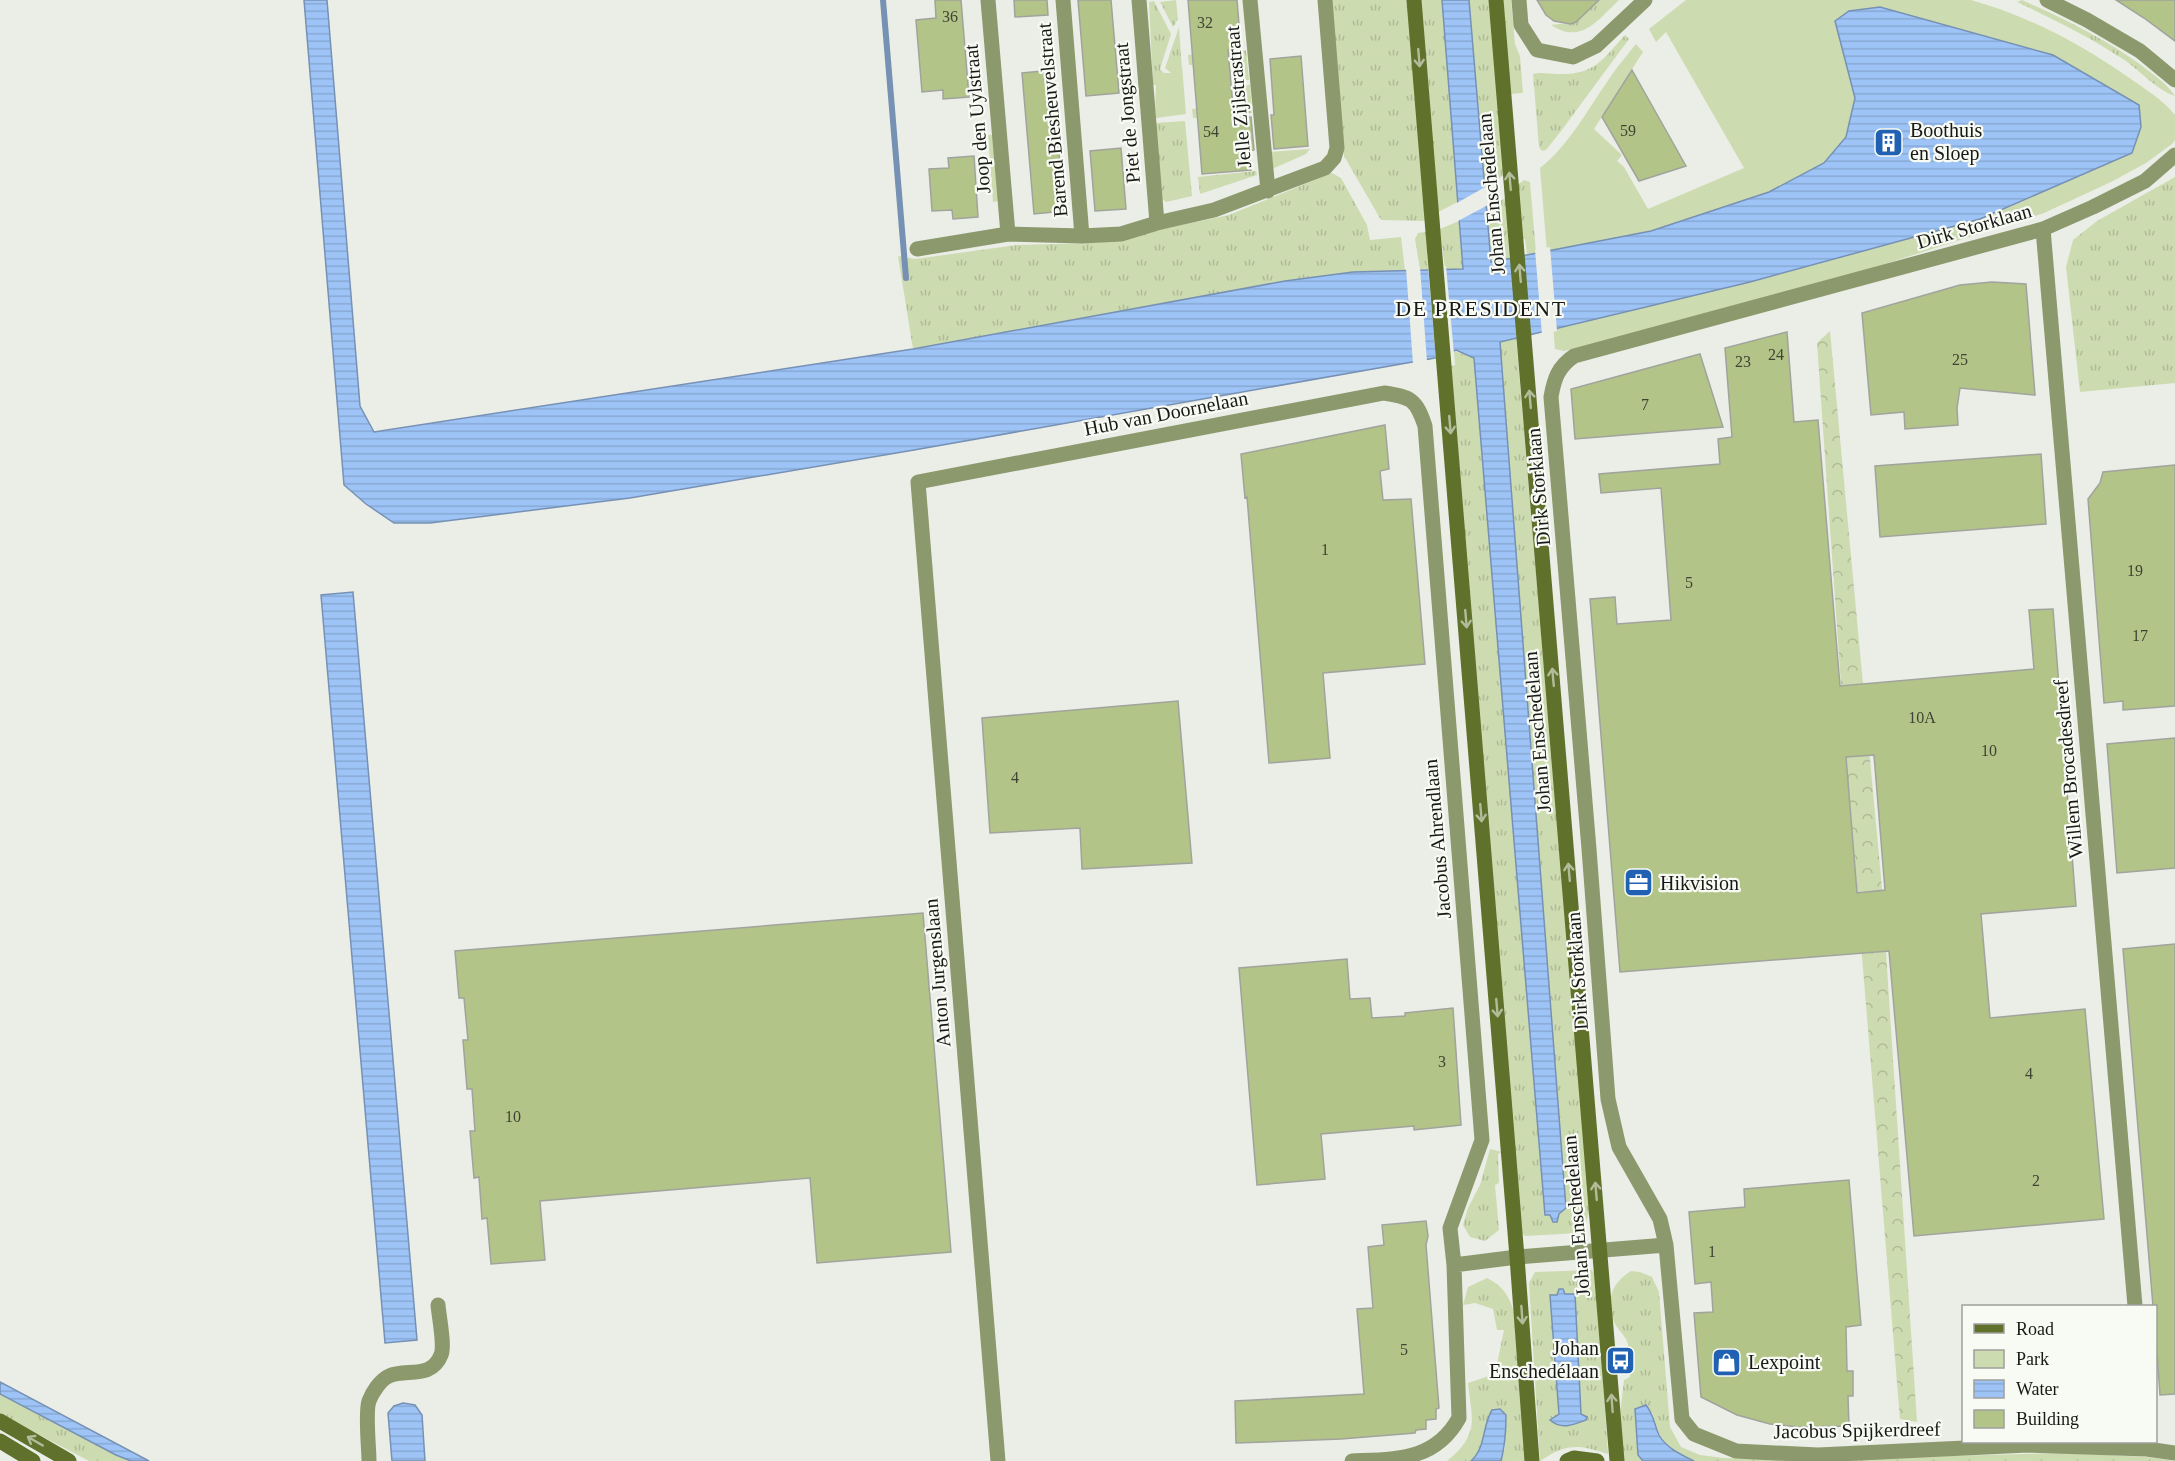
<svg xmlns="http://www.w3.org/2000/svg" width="2175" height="1461" viewBox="0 0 2175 1461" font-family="Georgia,serif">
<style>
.grass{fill:url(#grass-tufts);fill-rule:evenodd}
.forest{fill:url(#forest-crowns)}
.green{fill:#cddbb0}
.water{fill:url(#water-rules);stroke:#7691b4;stroke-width:1.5}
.pier{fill:#ebede7}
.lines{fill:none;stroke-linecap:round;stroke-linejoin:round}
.stream{stroke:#7691b4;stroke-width:6}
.building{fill:#b2c488;stroke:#a1a39d;stroke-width:1.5;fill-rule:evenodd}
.street{stroke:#8c996d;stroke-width:15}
.secondary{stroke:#5f712b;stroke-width:15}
.oneway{stroke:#b3bc9a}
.labels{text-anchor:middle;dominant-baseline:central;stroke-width:4.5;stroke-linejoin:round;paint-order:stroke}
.number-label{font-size:16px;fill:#3e4433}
.street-label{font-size:20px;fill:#181917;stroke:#f8faf4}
.poi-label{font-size:20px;fill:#181917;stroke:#f8faf4;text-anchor:start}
.quarter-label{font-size:22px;letter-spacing:1.5px;fill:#181917;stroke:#f8faf4}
</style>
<defs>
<pattern id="grass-tufts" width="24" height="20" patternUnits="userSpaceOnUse" patternTransform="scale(1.5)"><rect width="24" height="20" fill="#cddbb0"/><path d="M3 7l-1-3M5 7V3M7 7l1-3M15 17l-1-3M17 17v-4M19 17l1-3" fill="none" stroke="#afbb97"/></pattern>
<pattern id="forest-crowns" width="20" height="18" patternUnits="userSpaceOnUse" patternTransform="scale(1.5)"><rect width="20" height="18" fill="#cddbb0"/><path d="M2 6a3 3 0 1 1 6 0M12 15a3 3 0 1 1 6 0" fill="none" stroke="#afbb97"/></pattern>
<pattern id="water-rules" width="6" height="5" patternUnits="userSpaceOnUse" patternTransform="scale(1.5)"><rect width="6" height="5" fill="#9ec4f7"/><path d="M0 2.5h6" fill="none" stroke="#87a8d3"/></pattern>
</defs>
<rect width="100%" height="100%" fill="#ebede7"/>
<path class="grass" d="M1176,0L1178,19L1173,27L1160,2Z
M1332,0H1407L1427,221L1381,220L1344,156Z
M1419,0H1442L1458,202L1436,213Z
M1469,0H1491L1504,175L1484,188Z
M1502,0H1511L1515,44L1520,56L1523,93L1510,94Z
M1598,0H1619C1598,20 1581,45 1551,25L1576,22Z
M2022,0C2064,19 2104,38 2141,65C2154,75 2166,83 2175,96C2158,91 2138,69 2123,59C2088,36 2055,20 2017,2Z
M1154,1L1171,34L1160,69L1170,79V85H1153L1149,2Z
M1179,27L1183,83H1175L1176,77L1165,68Z
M1625,35L1629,39L1561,131L1546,150L1542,151L1539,147L1533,74C1542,72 1548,74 1557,74C1595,75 1601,61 1625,35Z
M1246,50L1249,80L1236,81L1234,62L1189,65L1188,55Z
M1250,85L1252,113L1193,118L1192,109L1237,105L1236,86Z
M1185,121L1192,196L1166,202L1161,198L1155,123Z
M1256,171L1257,175L1200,194L1198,177Z
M1332,173L1341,178L1367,225L1370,240L1401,237L1405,271L1284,281L913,349L898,256L915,259L1017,245L1094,243L1229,215Z
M2175,177V383L2080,392L2066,267L2073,240L2097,221Z
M1524,180L1530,182L1536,253L1527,254L1525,239H1521L1516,186Z
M1507,197L1509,258L1490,262L1486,209Z
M1459,221L1463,269H1445L1440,229Z
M1426,232L1430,253L1427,254L1428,269H1420L1415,239L1418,233Z
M1516,337L1590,1210L1583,1231L1579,1233L1525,1236L1521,1232L1451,366L1455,365L1454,351L1474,358L1545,1215H1550L1553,1222L1566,1208L1500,342Z
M1490,1149L1503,1152L1498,1154L1499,1183L1495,1185L1499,1230L1485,1241L1470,1237L1463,1225L1468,1208L1480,1185Z
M1591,1270L1596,1274L1608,1454C1579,1444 1566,1443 1540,1461L1529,1283L1535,1272ZM1574,1294L1581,1415H1585L1559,1414L1550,1295Z
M1631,1271L1640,1272L1652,1277L1659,1292L1670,1427L1681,1447L1700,1455L1723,1458L1797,1460L2064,1453L2149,1457L2175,1461H1694C1664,1446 1662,1445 1652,1412L1638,1455L1643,1461H1624L1619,1424L1624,1380L1630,1377C1629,1367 1631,1349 1626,1339C1623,1334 1618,1329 1615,1324C1605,1302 1611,1283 1631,1271Z
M1487,1278C1505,1287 1510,1298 1515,1316L1527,1461H1501L1505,1448L1506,1415L1488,1417C1485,1432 1483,1450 1471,1461H1447C1480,1434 1472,1420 1468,1383L1495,1374L1504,1330H1497L1493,1309L1475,1303L1463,1305L1468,1287Z
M0,1382L149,1461H89L0,1414Z"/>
<path class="forest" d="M1830,331L1881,877L1917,1422L1900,1419L1849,798L1817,343Z"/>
<path class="green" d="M1686,0H1971C2028,16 2079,43 2128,77C2144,88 2163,100 2175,115V140L2172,144L2146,163L2111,182L2044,213L1826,283L1564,351L1555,349L1540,168C1568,146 1587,111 1607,82C1615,69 1626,57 1636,44L1643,52L1594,129L1622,155L1617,161L1624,167L1648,209L1744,168L1666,32L1656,42L1649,29Z
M1182,66L1186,114L1156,118C1154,103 1157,88 1156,73H1170Z
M988,135H993L998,201L993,202Z
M1310,149L1306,154L1272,169L1269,152Z"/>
<path class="water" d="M304,0H327L360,406L374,432L913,349L1285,281L1353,272L1463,269L1442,0H1469L1491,262L1651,231L1769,192L1824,163L1846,137L1855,98L1835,21L1849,11L1880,7L2053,55L2139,105L2141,127L2132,153L1980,219L1750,282L1500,342L1566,1208L1559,1214L1557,1222H1553L1550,1215H1545L1474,358L1456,350L1435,358L914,450L630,498L430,523H394L366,504L344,485Z
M353,592L417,1340L385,1343L321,595Z
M1559,1289H1563L1565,1294H1575L1581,1414L1587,1417L1586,1420C1573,1425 1561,1430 1550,1420L1559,1414L1550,1295H1557Z
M0,1382L149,1461H131L116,1455L0,1394Z
M403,1403L415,1405L422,1415L425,1461H392L388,1413L394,1406Z
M1646,1405C1654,1415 1654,1424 1659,1435C1666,1448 1682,1455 1694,1461H1643L1638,1455L1635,1409Z
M1500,1409L1506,1415C1506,1431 1505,1446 1501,1461H1471C1486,1448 1482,1426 1492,1410Z"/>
<path class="pier" d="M1487,186L1488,205L1456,222L1455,204Z
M1550,247L1557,331L1542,335L1535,250Z
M1446,266L1454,354L1436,360L1428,267Z
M1420,267L1427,362L1413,364L1406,268Z"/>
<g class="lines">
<path class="stream" d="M883,0L906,278"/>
</g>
<path class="building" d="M935,0H961L969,97L943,99V90L922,92L916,20L936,18Z
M1014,0H1047L1048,15L1015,17Z
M1078,0H1111L1119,93L1086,96Z
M1188,0H1237L1241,49L1228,50L1234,118L1251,117L1254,150L1249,151L1251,170L1202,174Z
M1537,0H1599L1576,22L1571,24L1554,21L1546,15Z
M2116,0H2175V41L2144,18Z
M1301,56L1308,146L1274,149L1271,115H1274L1270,59Z
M1052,70L1064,211L1034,214L1022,73Z
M1632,70L1686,166L1639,181L1602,117Z
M1883,129L1903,140L1895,154L1876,143Z
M1121,148L1126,209L1095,211L1090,151Z
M974,156L978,217L953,219L952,210L932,211L929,169L949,168L948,158Z
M1992,282L2026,284L2035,395L1960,388L1957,408L1958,425L1905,429L1904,412L1871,415L1862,313L1960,285Z
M1787,332L1794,422L1818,420L1840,686L2034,669L2029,610L2053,609L2076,906L1981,914L1990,1018L2085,1009L2104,1219L1914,1236L1889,951L1620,972L1590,599L1615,597L1617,624L1671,620L1661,488L1601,493L1599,474L1720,464L1718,439L1732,437L1725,348ZM1874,755L1885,890L1857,893L1846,757Z
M1700,354L1723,427L1575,439L1571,389Z
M1385,425L1389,469L1380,471L1383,500L1411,499L1425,664L1323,673L1330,758L1269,763L1247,497L1245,498L1241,454Z
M2041,454L2046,524L1880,537L1875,466Z
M2175,465V706L2123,710V701L2104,703L2088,499L2100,483L2103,472Z
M1178,701L1192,863L1082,869L1080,828L990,833L982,718Z
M2175,738V868L2117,873L2107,744Z
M923,913L951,1252L817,1263L810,1178L540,1201L545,1260L491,1264L487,1218L482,1219L479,1177L474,1178L470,1131H475L472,1089H467L463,1040H468L464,998H459L455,951Z
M2175,944V1394L2160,1395L2156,1338V1306H2153L2123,949Z
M1347,959L1350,999L1370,998L1372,1018L1405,1016V1013L1453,1008L1461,1125L1414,1130V1126L1321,1134L1325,1179L1257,1185L1239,968Z
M1849,1180L1861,1325L1846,1327L1847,1371H1853V1396H1848L1849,1426L1799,1427L1770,1424L1737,1415L1701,1397L1694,1313L1713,1312L1711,1282L1695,1284L1689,1212L1745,1207L1744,1189Z
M1426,1221L1428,1236L1426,1245L1439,1408L1436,1409V1419L1426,1420V1429L1416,1430L1415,1433L1341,1439L1236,1443L1235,1401L1364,1394L1357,1309L1373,1308L1368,1247L1384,1245L1382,1225Z"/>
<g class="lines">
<path class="street" d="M988,0L1008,234
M1063,0L1082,236
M1139,0L1157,223
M1250,0L1268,191
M1519,0L1521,25L1537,50L1573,57L1596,46L1645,0
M2047,0L2087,20L2140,51L2175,80
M2043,229L2135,1306
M917,249L1008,234L1082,236L1121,234L1157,223L1214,210L1325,168L1334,158L1337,148L1325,0
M1666,1245L1660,1219L1619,1147L1608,1099L1589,849L1551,397C1554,379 1558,367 1574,356L2043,229L2093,207L2145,181L2175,155
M1454,1265L1517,1257L1666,1245L1682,1419L1694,1434L1736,1451L1818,1455L2028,1445L2147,1449L2175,1453
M369,1461C369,1448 365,1412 369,1401C372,1393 380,1380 389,1376C406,1368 431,1380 441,1355C445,1346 439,1317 438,1305
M998,1461L918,482L1384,393C1411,397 1416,399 1425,426L1482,1140L1450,1228L1454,1265L1459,1418C1435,1461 1397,1459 1352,1461"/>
<path class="secondary" d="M1414,0L1517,1257L1532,1461
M1496,0L1617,1461
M0,1421L69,1461
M0,1441L33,1461
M1567,1461L1574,1458L1597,1461"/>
</g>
<defs><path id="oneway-shaft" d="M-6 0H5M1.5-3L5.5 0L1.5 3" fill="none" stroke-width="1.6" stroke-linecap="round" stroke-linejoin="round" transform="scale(1.5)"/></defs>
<g class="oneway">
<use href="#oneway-shaft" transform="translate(1419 58) rotate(85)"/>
<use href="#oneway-shaft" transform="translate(1510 181) rotate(-95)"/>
<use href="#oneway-shaft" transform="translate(1520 273) rotate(-95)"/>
<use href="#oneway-shaft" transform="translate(1530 399) rotate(-95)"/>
<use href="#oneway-shaft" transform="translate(1450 425) rotate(85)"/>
<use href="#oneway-shaft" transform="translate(1466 619) rotate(85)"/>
<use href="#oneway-shaft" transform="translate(1553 677) rotate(-95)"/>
<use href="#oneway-shaft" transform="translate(1481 813) rotate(85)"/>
<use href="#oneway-shaft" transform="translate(1569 872) rotate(-95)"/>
<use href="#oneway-shaft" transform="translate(1497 1008) rotate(85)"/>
<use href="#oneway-shaft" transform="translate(1596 1191) rotate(-95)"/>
<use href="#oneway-shaft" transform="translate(1522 1315) rotate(86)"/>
<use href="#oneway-shaft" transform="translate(1612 1403) rotate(-94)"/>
<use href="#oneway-shaft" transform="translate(35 1441) rotate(-150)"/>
</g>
<defs>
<symbol id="building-square" viewBox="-11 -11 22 22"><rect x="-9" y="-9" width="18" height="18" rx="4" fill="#2161b3" stroke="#f8faf4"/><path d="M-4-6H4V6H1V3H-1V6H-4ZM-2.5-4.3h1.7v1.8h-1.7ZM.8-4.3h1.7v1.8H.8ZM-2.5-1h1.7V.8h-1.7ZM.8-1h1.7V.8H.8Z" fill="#fff"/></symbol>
<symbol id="office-square" viewBox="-11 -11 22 22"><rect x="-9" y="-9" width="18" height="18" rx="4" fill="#2161b3" stroke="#f8faf4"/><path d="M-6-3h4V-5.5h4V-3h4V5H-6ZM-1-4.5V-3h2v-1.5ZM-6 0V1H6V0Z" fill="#fff"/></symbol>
<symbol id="bus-square" viewBox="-11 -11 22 22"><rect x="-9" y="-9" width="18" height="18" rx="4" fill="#2161b3" stroke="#f8faf4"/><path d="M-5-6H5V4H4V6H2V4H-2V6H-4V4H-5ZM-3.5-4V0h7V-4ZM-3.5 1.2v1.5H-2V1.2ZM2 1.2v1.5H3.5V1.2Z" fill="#fff"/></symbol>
<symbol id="shop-square" viewBox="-11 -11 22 22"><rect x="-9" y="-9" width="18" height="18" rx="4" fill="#2161b3" stroke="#f8faf4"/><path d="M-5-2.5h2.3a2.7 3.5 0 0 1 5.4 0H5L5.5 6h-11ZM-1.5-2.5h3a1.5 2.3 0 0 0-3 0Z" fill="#fff"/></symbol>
</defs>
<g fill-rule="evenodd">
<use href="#building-square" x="1872" y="126" width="33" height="33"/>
<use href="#office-square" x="1622" y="866" width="33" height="33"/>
<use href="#bus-square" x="1604" y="1344" width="33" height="33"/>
<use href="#shop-square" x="1710" y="1346" width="33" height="33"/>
</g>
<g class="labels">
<g class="number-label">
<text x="950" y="16">36</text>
<text x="1205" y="22">32</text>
<text x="1628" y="130">59</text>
<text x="1211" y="131">54</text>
<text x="1776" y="354">24</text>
<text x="1960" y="359">25</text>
<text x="1743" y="361">23</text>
<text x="1645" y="404">7</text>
<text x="1325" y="549">1</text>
<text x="2135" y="570">19</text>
<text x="1689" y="582">5</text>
<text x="2140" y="635">17</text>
<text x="1922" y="717">10A</text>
<text x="1989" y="750">10</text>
<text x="1015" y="777">4</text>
<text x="1442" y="1061">3</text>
<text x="2029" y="1073">4</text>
<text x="513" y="1116">10</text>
<text x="2036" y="1180">2</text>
<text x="1712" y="1251">1</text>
<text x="1404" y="1349">5</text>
</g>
<g class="street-label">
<text transform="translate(1238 97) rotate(-95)">Jelle Zijlstrastraat</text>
<text transform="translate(1127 113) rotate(-95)">Piet de Jongstraat</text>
<text transform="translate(977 119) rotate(-95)">Joop den Uylstraat</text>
<text transform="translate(1052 120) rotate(-95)">Barend Biesheuvelstraat</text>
<text transform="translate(1491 194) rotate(-95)">Johan Enschedelaan</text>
<text transform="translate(1974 226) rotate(-16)">Dirk Storklaan</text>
<text transform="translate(1166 413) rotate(-11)">Hub van Doornelaan</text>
<text transform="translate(1538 487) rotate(-95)">Dirk Storklaan</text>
<text transform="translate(1537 732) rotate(-95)">Johan Enschedelaan</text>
<text transform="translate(2068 769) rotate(-95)">Willem Brocadesdreef</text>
<text transform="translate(1437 839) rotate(-95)">Jacobus Ahrendlaan</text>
<text transform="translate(1577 971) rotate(-94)">Dirk Storklaan</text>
<text transform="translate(937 973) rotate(-95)">Anton Jurgenslaan</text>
<text transform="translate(1576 1216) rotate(-95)">Johan Enschedelaan</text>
<text transform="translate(1857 1430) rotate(-1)">Jacobus Spijkerdreef</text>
</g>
<g class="poi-label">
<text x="1910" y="130">Boothuis<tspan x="1910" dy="23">en Sloep</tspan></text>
<text x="1660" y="883">Hikvision</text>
<text x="1599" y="1348" text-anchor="end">Johan<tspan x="1599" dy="23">Enschedélaan</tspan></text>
<text x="1748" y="1362">Lexpoint</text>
</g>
<g class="quarter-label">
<text x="1481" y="308">DE PRESIDENT</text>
</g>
</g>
<rect x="1962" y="1305" width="195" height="138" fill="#f8faf4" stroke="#9ea09c" stroke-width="1.5"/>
<rect x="1974" y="1324" width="30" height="9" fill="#5f712b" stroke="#9ea09c" stroke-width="1.5"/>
<text x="2016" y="1335" font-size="18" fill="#181917">Road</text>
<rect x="1974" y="1350" width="30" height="18" fill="#cddbb0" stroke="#9ea09c" stroke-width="1.5"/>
<text x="2016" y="1365" font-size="18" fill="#181917">Park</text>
<rect x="1974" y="1380" width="30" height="18" fill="url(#water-rules)" stroke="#9ea09c" stroke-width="1.5"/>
<text x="2016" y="1395" font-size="18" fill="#181917">Water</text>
<rect x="1974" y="1410" width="30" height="18" fill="#b2c488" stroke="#9ea09c" stroke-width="1.5"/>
<text x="2016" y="1425" font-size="18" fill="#181917">Building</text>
</svg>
